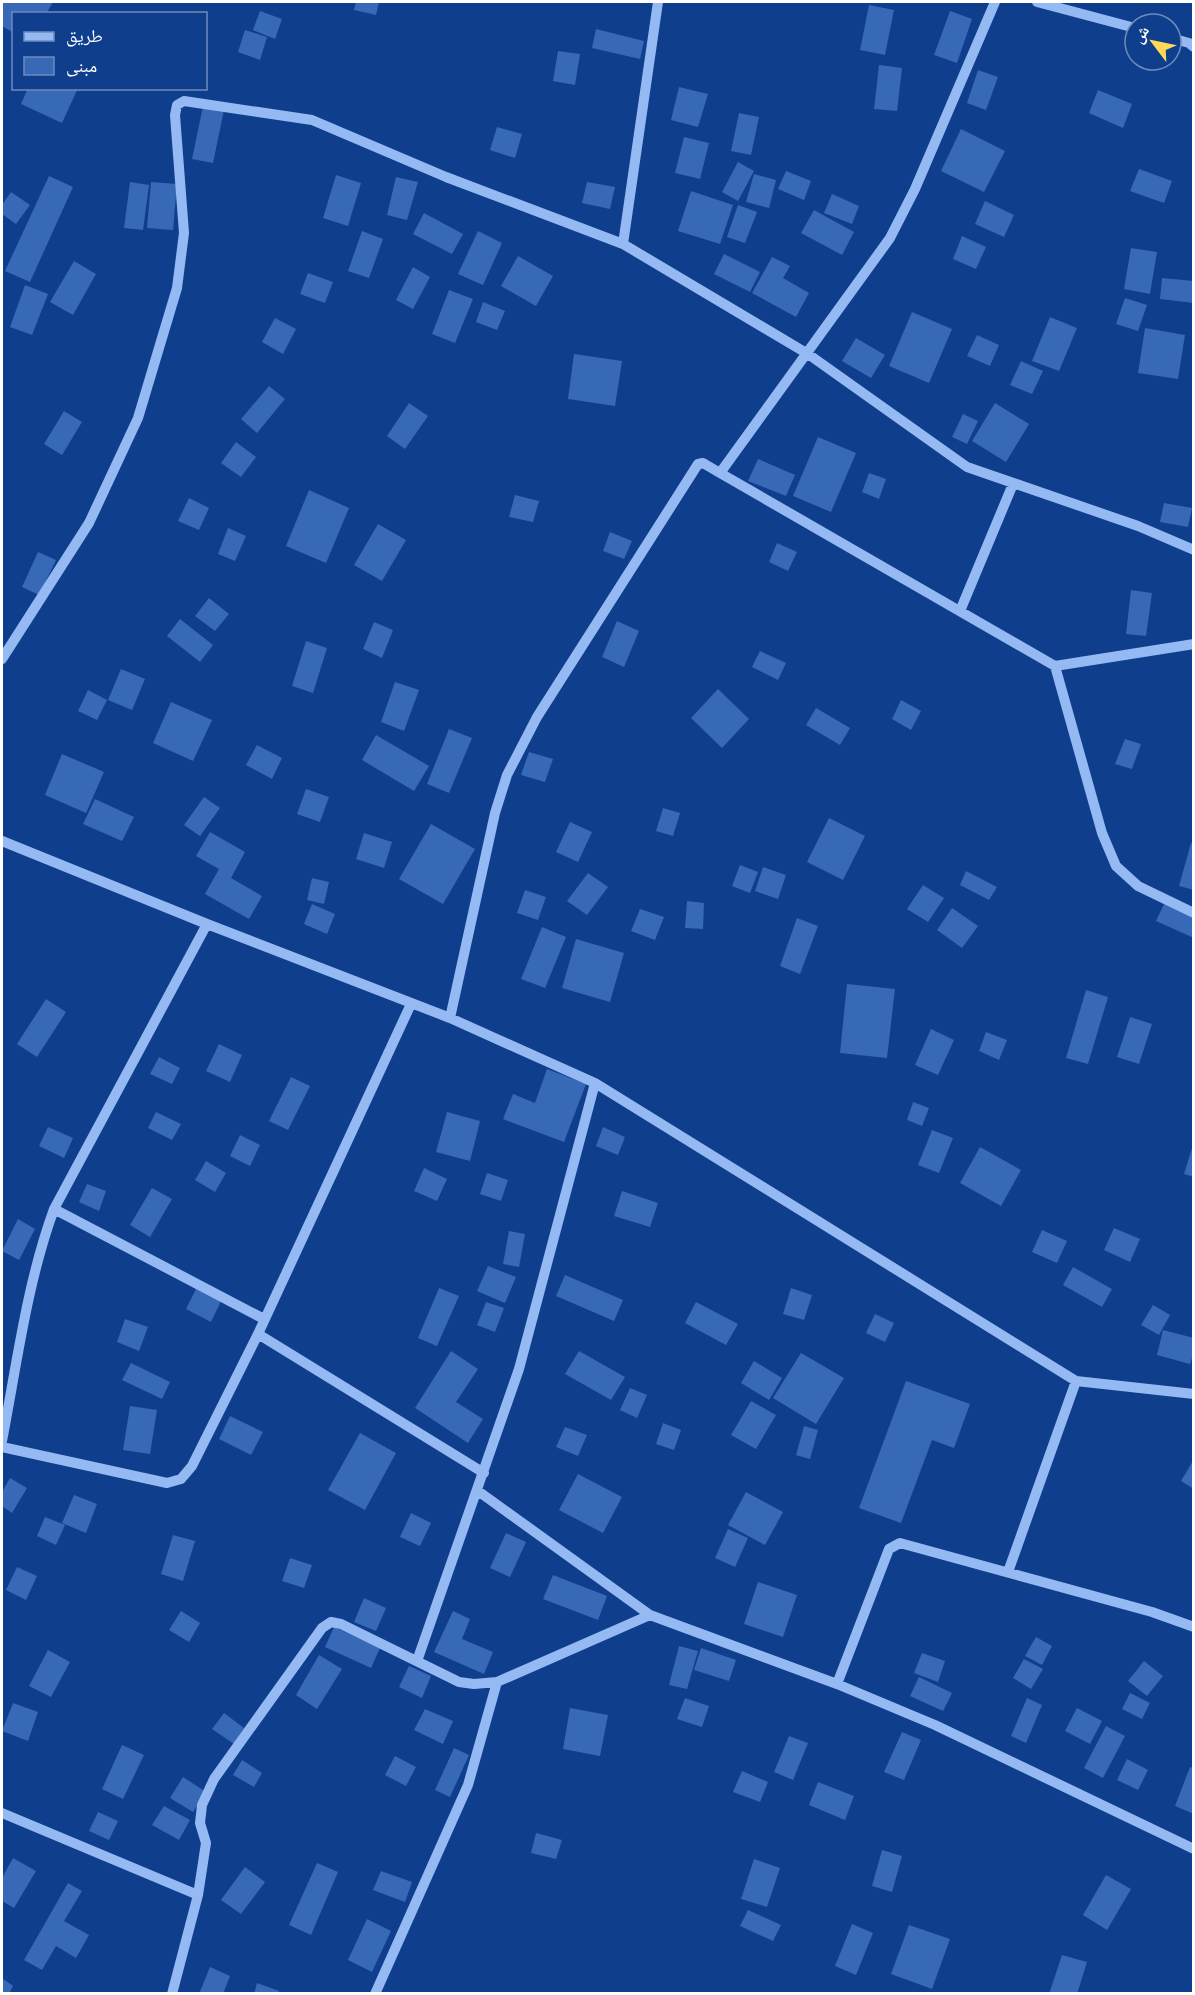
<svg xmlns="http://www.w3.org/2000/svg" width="1195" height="1995" viewBox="0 0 1195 1995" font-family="'Fira Sans Condensed','Noto Naskh Arabic',sans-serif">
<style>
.building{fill:#3769b7}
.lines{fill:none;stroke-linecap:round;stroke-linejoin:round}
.minor{stroke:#95baf3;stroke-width:10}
</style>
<rect width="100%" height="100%" fill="#0f3e8d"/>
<path class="building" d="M2,2H53L46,14H14V33L2,26Z
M356,2H379L376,15L354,10Z
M869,5L894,10L885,55L860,50Z
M260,11L282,19L275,39L253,30Z
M950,11L972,19L957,63L934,55Z
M596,29L644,41L640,59L592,48Z
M245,30L267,37L260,60L238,52Z
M558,51L580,54L575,85L553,81Z
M879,65L902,68L897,111L874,109Z
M978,70L998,77L986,110L967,103Z
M679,87L708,94L698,127L671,120Z
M28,88H78L62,123L21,104Z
M1098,90L1132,104L1123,128L1089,113Z
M203,106L224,110L213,163L192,159Z
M739,113L759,117L751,155L731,151Z
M497,127L522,134L515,158L490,150Z
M961,129L1005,151L984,192L941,171Z
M684,137L709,143L700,179L675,173Z
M738,162L754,171L738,201L722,192Z
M1139,169L1172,181L1164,203L1130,191Z
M786,171L811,181L804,200L778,189Z
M754,174L776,180L769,208L746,202Z
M336,175L361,183L348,226L323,218Z
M49,176L73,187L30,282L5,271Z
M396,177L418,182L407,220L387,215Z
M130,182L149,185L143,230L124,228Z
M151,182L177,184L173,230L147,228Z
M587,182L615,187L610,209L582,203Z
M691,191L733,205L720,244L678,231Z
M11,192L30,205L16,224L2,214V205Z
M832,194L859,206L852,224L824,213Z
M985,201L1014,215L1004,237L975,224Z
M738,205L757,212L745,243L727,237Z
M814,210L854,232L842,255L801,233Z
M424,213L463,234L452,254L413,234Z
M362,231L383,239L369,278L348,271Z
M478,231L502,243L483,285L458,274Z
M962,236L986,247L976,269L953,259Z
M1131,248L1157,252L1150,294L1124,289Z
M724,254L760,272L750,292L714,274Z
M518,256L553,276L536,306L501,286Z
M772,257L790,266L783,278L809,293L796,317L752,293Z
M74,261L96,274L73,315L50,302Z
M413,267L430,277L413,309L396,300Z
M308,273L333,282L325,303L300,294Z
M1162,278L1194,281V303L1160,299Z
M25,285L48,294L32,335L10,327Z
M449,290L473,299L455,343L432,334Z
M1125,298L1147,305L1138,331L1116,324Z
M483,302L505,311L497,330L476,322Z
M912,312L952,329L929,383L889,366Z
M1050,317L1077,328L1059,371L1032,361Z
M275,318L296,329L283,354L262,342Z
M1145,328L1185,335L1178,379L1138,373Z
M977,335L999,345L990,366L967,356Z
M856,338L885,355L871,378L842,361Z
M574,354L622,361L615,406L568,399Z
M1021,361L1043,371L1032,394L1010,385Z
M269,386L285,399L257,433L241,419Z
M409,403L428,416L405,449L387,436Z
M995,403L1029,424L1006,462L972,441Z
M64,411L82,422L62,455L44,444Z
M963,414L978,421L967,444L952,437Z
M818,437L856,453L831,512L793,496Z
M236,442L256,457L241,477L221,463Z
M758,459L795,475L786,496L748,481Z
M869,473L886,479L879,499L862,492Z
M309,490L349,508L326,563L286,546Z
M515,495L539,501L533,522L509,517Z
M189,498L209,508L199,530L178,521Z
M1164,503L1192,508L1188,527L1160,522Z
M378,524L406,540L382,581L354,565Z
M228,528L246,536L235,561L218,554Z
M610,532L632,541L624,559L603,551Z
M777,543L797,552L788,571L769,562Z
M38,552L56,560L39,595L22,587Z
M1131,590L1152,593L1146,636L1126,634Z
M209,598L229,614L215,631L195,616Z
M180,619L213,645L200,662L167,636Z
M617,621L639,631L624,667L602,657Z
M374,622L393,630L382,658L363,649Z
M306,641L327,648L313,693L292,686Z
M760,651L786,663L778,680L752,667Z
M121,669L145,679L132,710L108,700Z
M395,682L419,690L404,731L381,722Z
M718,689L749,719L722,748L691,718Z
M88,690L107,700L97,720L78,711Z
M901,700L921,711L911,730L892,719Z
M171,702L212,720L193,761L153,743Z
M816,708L850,728L840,745L806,725Z
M449,729L472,738L449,793L427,784Z
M376,735L429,766L414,791L362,760Z
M1125,739L1141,744L1132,769L1115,764Z
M257,745L282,758L272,779L246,765Z
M529,752L553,759L545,782L521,775Z
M62,754L104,772L86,813L45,795Z
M306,789L329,797L320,822L297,814Z
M204,797L220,808L200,836L184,825Z
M95,799L134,817L122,841L83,824Z
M663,808L680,813L673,836L656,831Z
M829,818L865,836L843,880L807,862Z
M570,822L592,832L578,862L556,852Z
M431,824L475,849L443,904L399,879Z
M210,832L245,852L231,878L262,896L249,919L205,894L219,869L196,856Z
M364,833L392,842L384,868L356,859Z
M1191,843L1194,844V890L1179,886Z
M740,865L758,872L750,893L732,886Z
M763,867L786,875L778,899L755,891Z
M966,871L997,887L989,900L960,885Z
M588,873L608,887L587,915L567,901Z
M312,878L329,882L324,904L307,900Z
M923,885L944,898L928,922L907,909Z
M525,890L546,897L538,920L517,913Z
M687,901L704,903L703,929L685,928Z
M1165,902L1194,916V938L1156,921Z
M312,904L335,914L327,934L304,924Z
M952,908L978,926L962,948L937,930Z
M640,909L664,917L655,940L631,931Z
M797,918L818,926L800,974L780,966Z
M542,927L566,937L545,988L521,979Z
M576,939L624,953L610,1002L562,988Z
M847,984L895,989L887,1058L840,1053Z
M1086,990L1108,997L1088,1064L1066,1058Z
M46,999L66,1012L37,1057L17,1044Z
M1130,1017L1152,1024L1139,1064L1117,1057Z
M931,1029L954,1040L938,1075L915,1065Z
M986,1032L1007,1040L999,1060L979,1051Z
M219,1044L242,1055L230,1082L206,1071Z
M159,1057L180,1068L172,1084L150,1074Z
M547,1069L586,1084L564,1142L503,1119L513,1094L535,1103Z
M291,1077L310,1086L288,1130L269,1121Z
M913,1102L929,1108L922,1126L907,1120Z
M156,1112L181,1124L172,1140L148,1128Z
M447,1112L480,1121L470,1161L436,1152Z
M48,1127L73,1138L64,1158L39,1146Z
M603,1127L625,1137L618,1155L596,1146Z
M932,1130L953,1138L939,1173L918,1165Z
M240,1135L260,1145L250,1166L230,1156Z
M1193,1145H1194V1177L1184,1174Z
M980,1147L1021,1170L1001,1206L960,1183Z
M206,1161L226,1173L215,1192L195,1180Z
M424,1168L447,1179L437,1201L414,1191Z
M487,1173L508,1180L501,1201L480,1194Z
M87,1184L106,1191L99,1211L79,1202Z
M152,1188L172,1199L150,1237L130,1225Z
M622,1191L658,1203L650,1227L614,1216Z
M18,1219L35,1229L19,1260L2,1251Z
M1114,1228L1140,1239L1130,1262L1104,1250Z
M1042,1230L1067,1241L1057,1263L1032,1252Z
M509,1231L525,1234L519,1267L503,1264Z
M488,1266L516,1277L505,1303L477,1291Z
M1073,1267L1112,1289L1102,1307L1063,1285Z
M565,1275L623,1300L614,1321L556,1296Z
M439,1288L459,1296L437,1346L418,1338Z
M791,1288L812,1295L804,1320L783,1314Z
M196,1289L221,1301L211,1322L186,1309Z
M486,1302L504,1308L495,1332L477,1325Z
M696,1302L738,1324L726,1345L685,1323Z
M1153,1305L1170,1315L1159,1335L1141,1325Z
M875,1314L894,1323L885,1342L866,1333Z
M125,1319L148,1327L139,1351L117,1342Z
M1163,1330L1194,1338V1352L1190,1364L1157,1355Z
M451,1351L478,1369L456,1402L483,1419L468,1443L415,1408Z
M579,1351L625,1377L611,1400L565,1374Z
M801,1353L844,1378L816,1424L773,1398Z
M754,1361L782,1378L769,1400L741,1383Z
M131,1363L170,1382L162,1399L122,1380Z
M906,1381L970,1404L954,1448L932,1440L901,1523L859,1508Z
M630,1388L647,1395L637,1418L620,1410Z
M751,1401L776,1415L756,1449L731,1435Z
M130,1406L157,1410L150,1454L123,1450Z
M230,1416L263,1432L251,1455L219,1439Z
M663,1423L681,1430L674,1450L656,1444Z
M804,1426L818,1430L810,1459L796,1455Z
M565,1427L587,1435L578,1456L556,1447Z
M360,1433L396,1453L365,1510L328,1490Z
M1194,1459V1489L1181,1481Z
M578,1474L622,1497L603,1533L559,1510Z
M10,1478L27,1488L12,1513L2,1506V1492Z
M746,1492L783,1512L765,1545L728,1525Z
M74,1495L97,1504L86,1533L62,1523Z
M411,1513L431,1523L420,1546L400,1537Z
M45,1517L65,1525L56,1545L37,1536Z
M728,1529L748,1538L735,1567L715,1558Z
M506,1533L526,1542L510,1577L490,1568Z
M173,1535L195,1541L183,1581L161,1574Z
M290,1558L312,1565L304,1588L282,1581Z
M17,1567L37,1576L26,1600L6,1590Z
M553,1575L607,1596L598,1620L543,1599Z
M758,1582L797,1595L783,1637L744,1624Z
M364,1598L386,1608L376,1631L354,1622Z
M181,1611L200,1623L189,1642L169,1630Z
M453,1611L470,1619L462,1639L493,1652L484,1674L434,1652Z
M334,1627L380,1648L371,1668L325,1647Z
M1036,1637L1052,1646L1042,1665L1025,1656Z
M679,1646L698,1651L687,1689L669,1685Z
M701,1648L736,1660L729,1681L694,1670Z
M48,1650L70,1662L51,1697L29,1686Z
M922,1653L945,1661L938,1682L914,1673Z
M319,1655L342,1669L317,1709L296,1695Z
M1024,1659L1043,1669L1031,1689L1013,1678Z
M1144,1661L1163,1676L1147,1696L1128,1681Z
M409,1666L431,1676L422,1698L399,1687Z
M919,1677L952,1693L943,1711L910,1696Z
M1130,1693L1150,1703L1142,1719L1122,1709Z
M685,1698L709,1706L702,1727L677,1719Z
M1027,1698L1042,1705L1026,1743L1011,1736Z
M13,1703L38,1712L28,1741L2,1731Z
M570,1708L608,1715L600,1756L563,1749Z
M1077,1708L1102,1721L1090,1744L1065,1731Z
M425,1709L453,1721L443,1744L414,1730Z
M224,1713L244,1728L234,1744L212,1729Z
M1106,1726L1125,1736L1103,1778L1084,1768Z
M902,1732L921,1740L904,1780L884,1772Z
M789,1736L808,1743L793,1780L774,1772Z
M122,1745L144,1755L123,1799L102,1789Z
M454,1748L469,1755L450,1797L435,1790Z
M395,1756L416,1767L406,1786L385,1775Z
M1127,1759L1148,1770L1138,1790L1117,1780Z
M242,1760L262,1773L254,1787L233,1775Z
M1190,1767L1194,1768V1814L1175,1806Z
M742,1771L768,1782L760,1802L733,1792Z
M183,1777L206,1792L193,1812L170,1798Z
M818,1782L854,1796L845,1820L809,1805Z
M164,1806L190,1820L179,1840L152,1825Z
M98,1812L118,1821L109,1840L89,1831Z
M536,1833L562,1840L556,1859L531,1853Z
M882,1850L902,1856L892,1892L872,1886Z
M13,1858L36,1871L14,1908L2,1901V1878Z
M754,1859L780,1868L767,1907L741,1899Z
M317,1863L338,1872L311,1935L289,1925Z
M245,1867L265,1882L241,1914L221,1900Z
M381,1871L412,1882L405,1902L373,1890Z
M1106,1875L1131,1889L1107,1930L1083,1915Z
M68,1883L82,1891L64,1921L89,1935L76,1958L56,1946L42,1970L24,1960Z
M748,1910L781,1925L773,1941L740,1926Z
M367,1919L391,1931L372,1972L348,1960Z
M852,1924L873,1933L856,1975L835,1966Z
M909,1925L950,1939L932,1989L891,1974Z
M1062,1955L1087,1962L1077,1994H1049Z
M210,1967L230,1976L223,1994H199Z
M2,1978L13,1986L9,1994H2Z
M257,1983L279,1991L278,1994H254Z"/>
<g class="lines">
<path class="minor" d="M1037,2L1135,28
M1171,38L1189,43L1194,47
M623,244L658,2
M720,473L890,238L915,189L995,2
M960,611L1013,484
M2,659L89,523L138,418L177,288L184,233L175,115L177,105L184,101L312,120L446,177L623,244L808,354L967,467L1138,526L1194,550
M1055,666L1102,833L1116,866L1138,886L1194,913
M2,841L207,924L450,1018L595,1083L1076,1381L1194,1394
M450,1018L495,813L507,775L537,717L698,464L703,463L720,473L1055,666L1194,644
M54,1209L264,1319
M258,1334L484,1473
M2,1441C17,1363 27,1283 54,1209L207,924
M2,1447L167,1483L181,1479L192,1466L258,1334L411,1004
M478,1491L650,1615L837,1684L935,1725L1194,1849
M1008,1572L1076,1381
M417,1661L519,1369L595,1083
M837,1684L889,1549L900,1543L1152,1612L1194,1627
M2,1813L198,1895
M172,1994L198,1895L206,1843L200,1823L202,1805L214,1779L322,1628L331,1622L341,1624L459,1682L474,1684L497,1682L650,1615
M375,1994L468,1785L497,1682"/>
</g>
<rect width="1195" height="1995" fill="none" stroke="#ffffff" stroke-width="6"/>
<rect x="12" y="12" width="195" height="78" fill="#0f3e8d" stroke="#6f8bbb" stroke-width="1.5"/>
<rect x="24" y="32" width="30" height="9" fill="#95baf3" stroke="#6f8bbb" stroke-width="1.5"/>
<text x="66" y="42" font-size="18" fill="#ffffff">طريق</text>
<rect x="24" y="57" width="30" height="18" fill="#3769b7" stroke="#6f8bbb" stroke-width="1.5"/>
<text x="66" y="72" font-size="18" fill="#ffffff">مبنى</text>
<g transform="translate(1153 42) rotate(302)"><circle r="28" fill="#0f3e8d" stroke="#6f8bbb" stroke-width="1.5"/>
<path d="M0-4.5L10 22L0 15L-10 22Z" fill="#ffd957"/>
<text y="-9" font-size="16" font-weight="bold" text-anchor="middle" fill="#ffffff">ش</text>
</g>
</svg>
